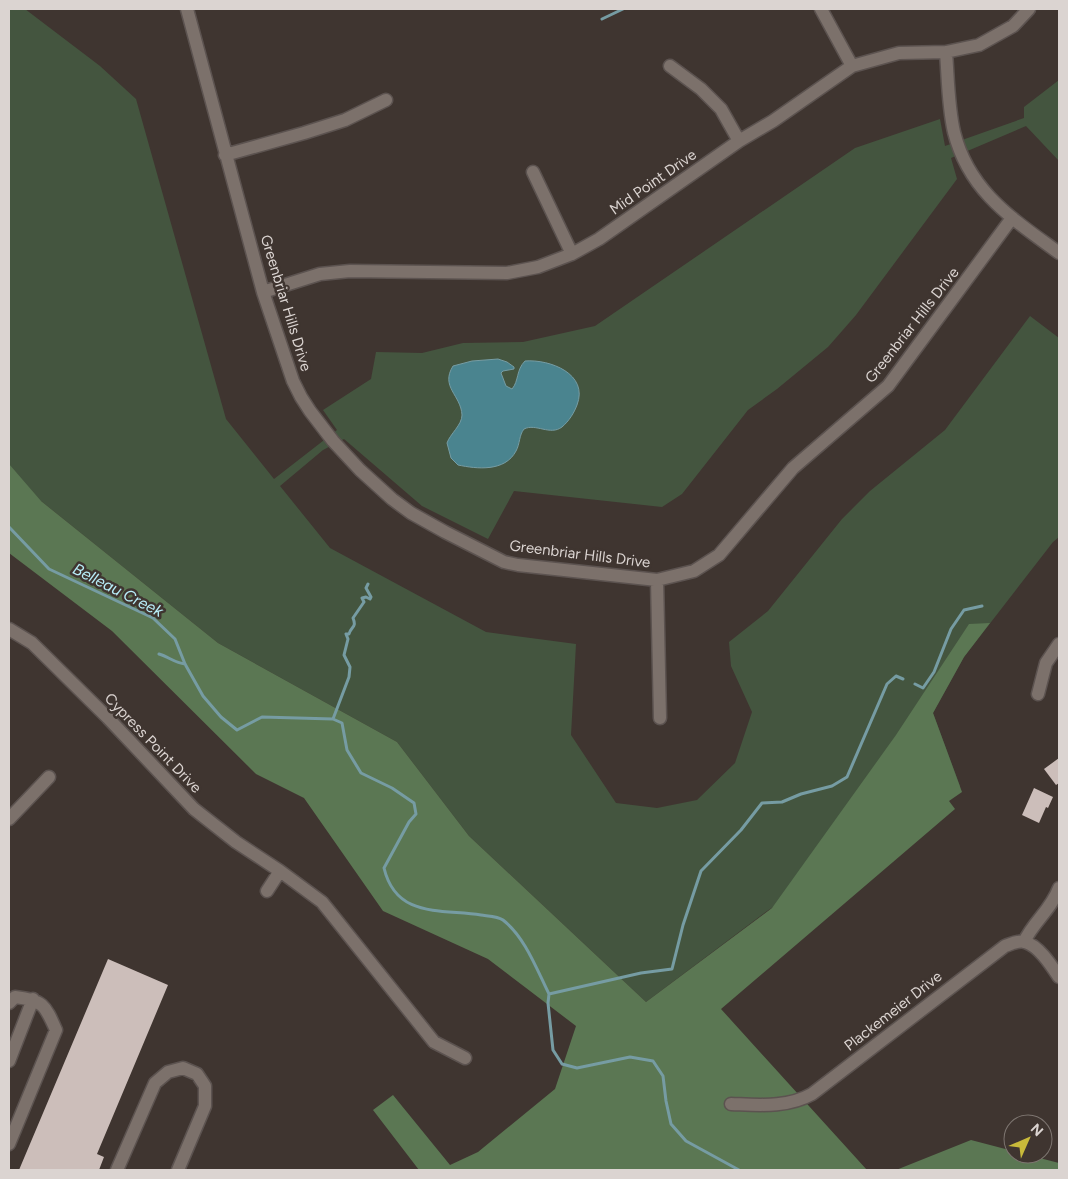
<svg xmlns="http://www.w3.org/2000/svg" width="1068" height="1179" viewBox="0 0 1068 1179" font-family="Figtree,sans-serif">
<style>
.green{fill:#44553f}
.forest{fill:#5b7753}
.water{fill:#4a848f;stroke:#769ca3}
.lines{fill:none;stroke-linecap:round;stroke-linejoin:round}
.stream{stroke:#769ca3;stroke-width:3}
.building{fill:#ccbeba}
.minor-casing{stroke:#5c5350;stroke-width:15}
.minor{stroke:#7c716b;stroke-width:12}
.labels{text-anchor:middle;dominant-baseline:central;stroke-width:5;stroke-linejoin:round;paint-order:stroke}
.street-label{font-size:15px;fill:#dbd4d1;stroke:#3f3530}
.water-label{font-size:16px;font-style:italic;fill:#b8edf8;stroke:#3f3530}
</style>
<rect width="100%" height="100%" fill="#3f3530"/>
<path class="green" d="M9,9H25L100,66L136,99L226,419L274,479L337,430L323,410L371,379L376,352L422,353L463,343L523,342L595,326L855,148L940,119L945,146L1024,118V107L1059,80V161L1026,126L951,158L957,179L856,315L828,347L777,389L748,410L682,494L662,507L514,491L488,539L422,506L344,439L323,450L280,486L330,548L486,632L576,644L571,735L616,803L657,808L697,800L735,763L752,712L731,666L729,642L768,611L842,519L870,491L945,430L1030,316L1059,338V537L1053,542L964,657L933,713L960,786L767,911L646,1002L469,836L397,742L218,643L41,501L9,523Z"/>
<path class="forest" d="M9,464L41,501L218,643L397,742L469,836L646,1002L772,908L896,735L969,624L990,623L964,657L933,713L962,792L949,801L955,809L721,1009L867,1170H419L373,1110L393,1095L450,1165L478,1152L555,1089L576,1026L488,959L383,911L304,798L256,774L112,631L9,553Z
M971,1140L1013,1151V1154H1024L1059,1163V1170H896Z"/>
<path class="water" d="M498,359L507,362L514,367V369L503,371L501,373L506,386L512,389C519,381 516,370 525,361C550,359 589,374 577,405C574,413 569,421 562,427C550,436 536,423 524,429C519,435 520,444 516,451C505,472 477,469 458,465L451,458L447,443C450,434 462,425 462,415C461,395 440,387 453,366L472,361Z"/>
<g class="lines">
<path class="stream" d="M602,19L623,9
M9,527L49,569L153,618L175,639L185,664L203,696L221,717L237,730L262,717L333,719L342,723L347,750L361,773L392,788L414,803L416,814L409,822L384,868C396,918 440,909 481,915C487,916 498,916 503,920C525,937 537,970 549,994L548,1003L553,1050L562,1064L577,1068L630,1057L653,1061L663,1076L666,1101L671,1124L686,1141L739,1170
M159,654C169,657 175,663 185,664
M915,684L923,688L934,672L951,629L964,610L982,606
M333,719L349,677L350,667L344,655L348,639L346,634H349C351,626 357,628 353,618L364,602L362,598L366,597L370,599L371,597L366,588L368,584
M549,994L641,973L672,969L683,925L701,871L741,830L762,803L782,802L801,794L832,786L847,777L887,684L896,676L903,679"/>
</g>
<path class="building" d="M1059,758V783L1056,785L1044,769Z
M1034,788L1053,797L1048,808L1046,807L1039,823L1022,815Z
M108,959L168,985L97,1154L104,1157L99,1170H19Z"/>
<g class="lines">
<defs>
<path id="minor" d="M187,9L263,292L293,381L301,397L310,411L333,441L360,470L392,499L411,513L445,532L504,562L518,565L657,580L694,571L719,555L793,468L888,386L1012,218
M821,9L852,66
M946,52C948,78 948,106 954,132C969,192 1013,219 1059,253
M670,66L701,89L721,109L739,141
M225,155L304,133L345,120L386,100
M533,172L572,254
M263,292L320,274L350,271L507,273L538,267L572,254L599,239L739,141L773,121L852,66L899,53L946,52L979,45L1013,26L1029,9
M657,580L660,718
M9,629L32,643L108,718L194,809L236,842L280,871L322,902L434,1042L465,1058
M1038,694L1046,663L1059,644
M9,819L49,777
M267,891L280,871
M1024,942C1033,922 1051,910 1059,888
M9,1003L15,997C43,1000 45,1005 56,1030L9,1144
M9,1061L33,999
M731,1104C759,1105 787,1108 812,1094L1005,946C1011,944 1018,940 1025,942C1039,946 1051,965 1059,977
M117,1170L155,1083L168,1072L183,1068L197,1074L205,1086V1106L178,1170"/>
</defs>
<use href="#minor" class="minor-casing"/>
<use href="#minor" class="minor"/>
</g>
<g class="labels">
<g class="street-label">
<text transform="translate(653 182) rotate(-35)">Mid Point Drive</text>
<text transform="translate(286 303) rotate(73)">Greenbriar Hills Drive</text>
<text transform="translate(912 325) rotate(-52)">Greenbriar Hills Drive</text>
<text transform="translate(580 554) rotate(7)">Greenbriar Hills Drive</text>
<text transform="translate(153 743) rotate(46)">Cypress Point Drive</text>
<text transform="translate(893 1011) rotate(-38)">Plackemeier Drive</text>
</g>
<g class="water-label">
<text transform="translate(118 590) rotate(27)">Belleau Creek</text>
</g>
</g>
<rect width="1068" height="1179" fill="none" stroke="#dbd4d1" stroke-width="20"/>
<g transform="translate(1028 1139) rotate(45)"><circle r="24" fill="#3f3530" stroke="#7d7570"/>
<path d="M0-4L9 19L0 12L-9 19Z" fill="#c9ba3a"/>
<text y="-8" font-size="14" font-weight="bold" text-anchor="middle" fill="#dbd4d1">N</text>
</g>
</svg>
